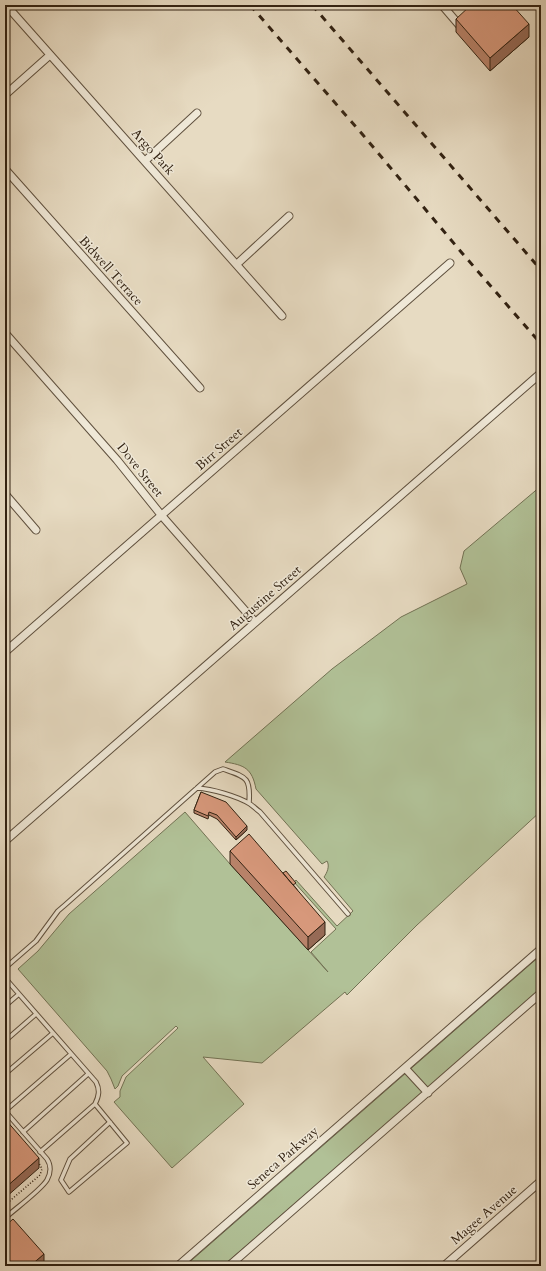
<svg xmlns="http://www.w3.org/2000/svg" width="546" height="1271" viewBox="0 0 546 1271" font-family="Cardo,serif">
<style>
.green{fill:#b1c197;stroke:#727254}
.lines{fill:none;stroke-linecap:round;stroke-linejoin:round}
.service-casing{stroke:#5f503e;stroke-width:5.5}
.minor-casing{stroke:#5f503e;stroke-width:9}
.path{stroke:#322212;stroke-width:1.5;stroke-dasharray:1 2;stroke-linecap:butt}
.service{stroke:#efe8d7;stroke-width:3.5}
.minor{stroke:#efe8d7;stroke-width:7}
.rail{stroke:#322212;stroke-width:3;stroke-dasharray:7 7;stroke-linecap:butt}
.wall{fill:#b9836a;stroke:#322212}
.shaded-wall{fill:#966a56;stroke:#322212}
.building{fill:#d7987b;stroke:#322212}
.labels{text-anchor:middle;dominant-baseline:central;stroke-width:3;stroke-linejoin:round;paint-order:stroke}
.street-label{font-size:13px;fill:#322212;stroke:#efe8d7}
</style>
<rect width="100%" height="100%" fill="#e7dbc2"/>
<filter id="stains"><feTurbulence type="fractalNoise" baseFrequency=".005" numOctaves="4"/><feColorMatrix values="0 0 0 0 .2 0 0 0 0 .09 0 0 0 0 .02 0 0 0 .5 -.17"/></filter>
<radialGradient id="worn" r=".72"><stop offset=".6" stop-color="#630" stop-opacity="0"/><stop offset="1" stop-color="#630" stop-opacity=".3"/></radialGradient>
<path class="green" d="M541,486V811L417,925L347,995L345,992L262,1063L203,1057L244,1104L172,1168L114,1102L120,1097V1091L126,1077L178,1028L176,1026L122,1076L118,1086L115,1089L111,1079L107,1071L18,969L38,951L69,914L185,812L230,864L328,972L311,952L336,929L294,882L296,880L337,926L353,911L324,877C327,873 330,866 327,861L322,864L256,789C252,768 244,765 225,762L332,669L401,617L467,584L460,568L464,551Z
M541,955V989L223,1266H185Z"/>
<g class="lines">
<defs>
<path id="service" d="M197,788C212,789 237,796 250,804C253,806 256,809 260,812L348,914
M5,968L36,941L58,911L65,905L215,772L223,769C246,777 251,777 249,803
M5,978L96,1082C100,1090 99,1096 95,1104L40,1152
M5,1006L19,994
M5,1041L36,1014
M5,1074L53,1033
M95,1104L127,1143L69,1192L61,1180L70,1159L110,1122
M5,1111L47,1159C51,1165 51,1173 47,1180C41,1190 15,1209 5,1218
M5,1111L71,1054
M23,1132L88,1074"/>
<path id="minor" d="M6,5L282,316
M442,5L460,26
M5,95L50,55
M145,161L197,113
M5,169L200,388
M237,264L289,216
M5,333L117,460L162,516L255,622
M5,494L36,530
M5,652L450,263
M5,841L541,373
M405,1068L428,1093
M178,1266L541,949
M229,1266L541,993
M444,1266L541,1181"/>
</defs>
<use href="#service" class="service-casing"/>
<use href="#minor" class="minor-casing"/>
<path class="path" d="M5,1205L40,1175L42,1169L39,1163"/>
<use href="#service" class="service"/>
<use href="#minor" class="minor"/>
<path class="rail" d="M250,5L363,135L462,253L541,344
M312,5L541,270"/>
</g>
<path class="wall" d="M456,19L529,37L490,71L456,32Z
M201,792L247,830L236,840L217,819L209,815L208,819L194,813V810Z
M230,851L283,873L296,888L325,935L308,950L230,864Z"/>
<path class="shaded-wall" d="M529,24V37L490,71V58Z
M247,826V830L236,840V837Z
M325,922V935L308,950V937Z
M39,1158V1168L5,1198V1188Z
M44,1254V1264L41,1266H30Z"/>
<path class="building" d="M471,5H512L529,24L490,58L456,19Z
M201,792L226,802L247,826L236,837L217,815L209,812L208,816L194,810Z
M249,834L325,922L308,937L230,851Z
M286,871L296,883L293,885L283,873Z
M5,1119L39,1158L5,1188Z
M13,1219L44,1254L30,1266H5V1226Z"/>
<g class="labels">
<g class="street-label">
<text transform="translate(153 152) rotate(48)">Argo Park</text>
<text transform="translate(111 271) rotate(48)">Bidwell Terrace</text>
<text transform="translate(219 449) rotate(-41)">Birr Street</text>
<text transform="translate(140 470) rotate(51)">Dove Street</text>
<text transform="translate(265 598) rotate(-41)">Augustine Street</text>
<text transform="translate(283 1158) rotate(-41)">Seneca Parkway</text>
<text transform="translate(484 1215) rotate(-41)">Magee Avenue</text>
</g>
</g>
<rect width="546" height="1271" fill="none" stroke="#e7dbc2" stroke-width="20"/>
<rect x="6" y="6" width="534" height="1259" fill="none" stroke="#322212" stroke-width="2"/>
<rect x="10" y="10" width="526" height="1251" fill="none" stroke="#322212"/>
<rect width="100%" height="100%" filter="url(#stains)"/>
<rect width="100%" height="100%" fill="url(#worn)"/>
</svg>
